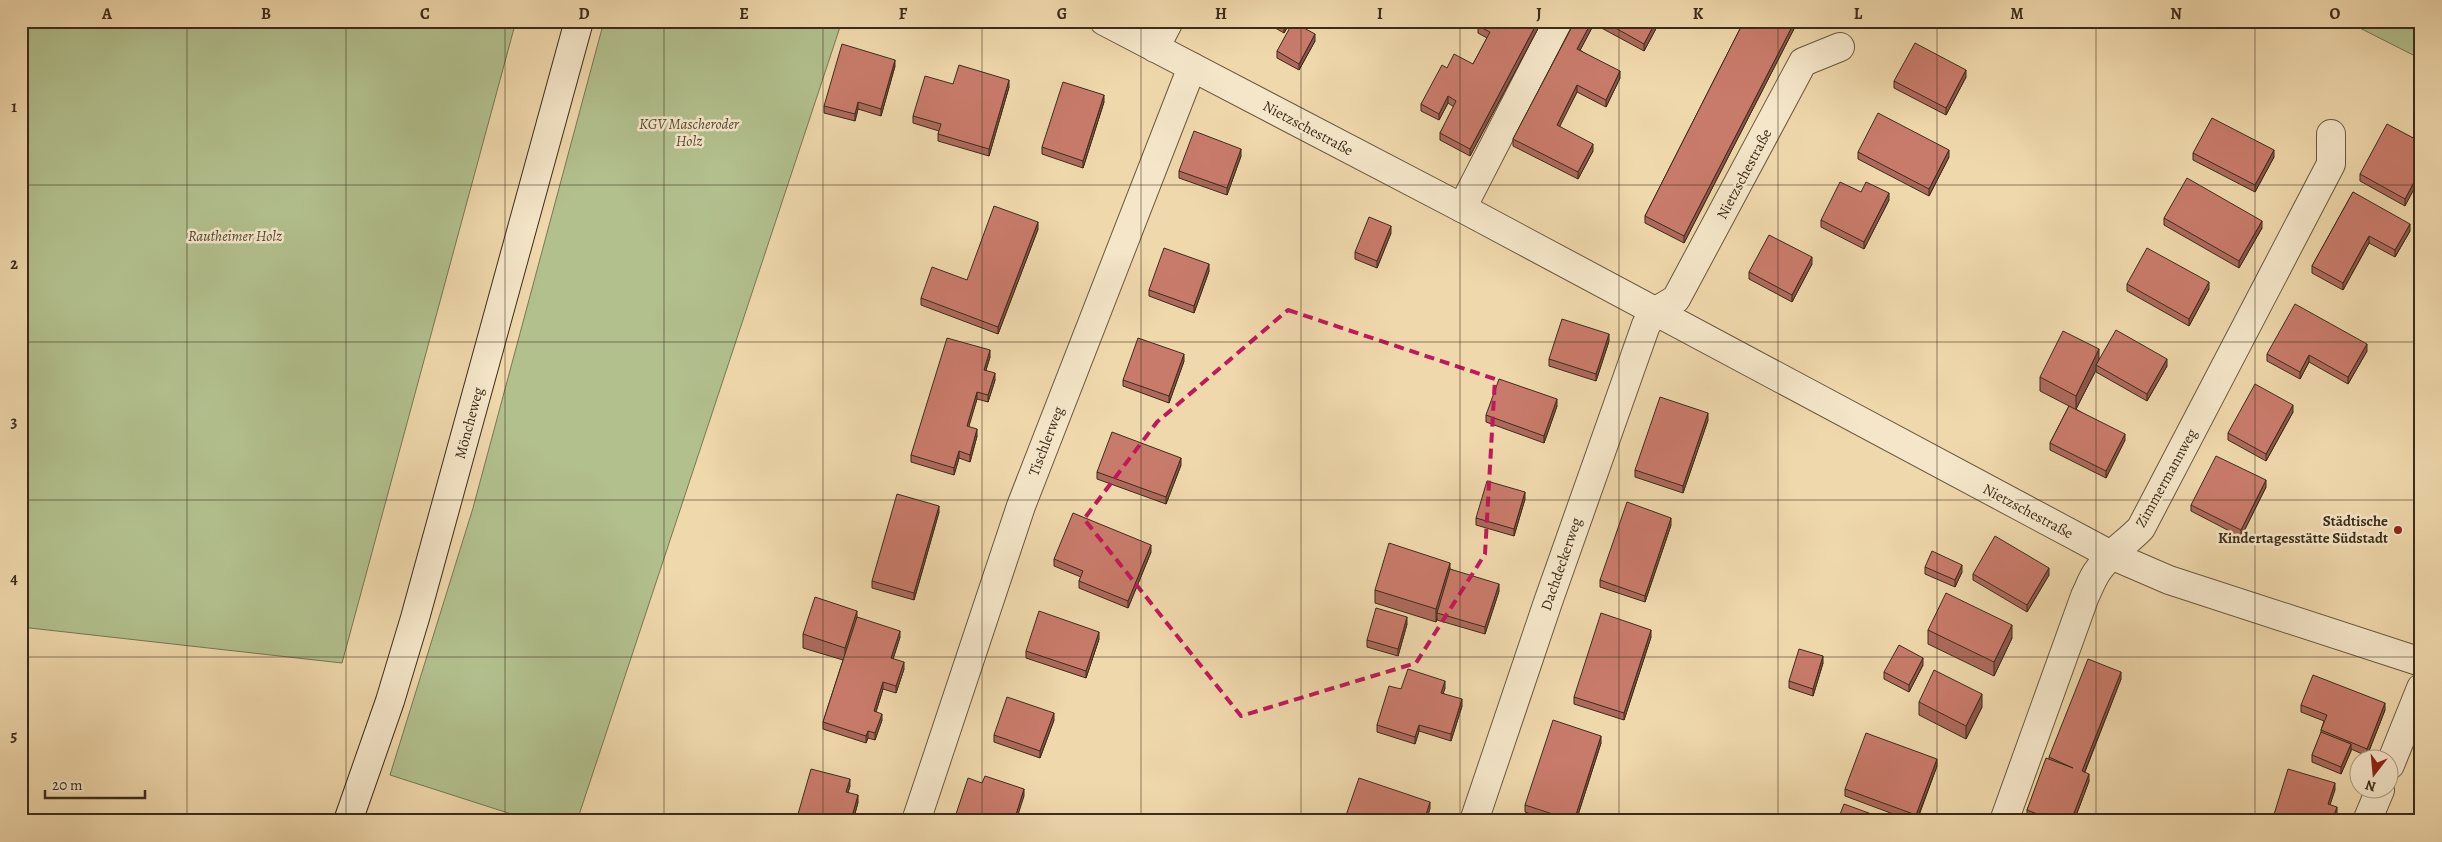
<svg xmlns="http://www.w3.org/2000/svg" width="2442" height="842" viewBox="0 0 2442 842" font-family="Alegreya,serif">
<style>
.green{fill:#b2c08e;stroke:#787654}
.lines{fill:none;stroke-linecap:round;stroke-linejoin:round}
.minor-casing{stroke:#6a573e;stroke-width:30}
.tertiary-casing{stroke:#6a573e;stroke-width:30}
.secondary-casing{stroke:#3d2c19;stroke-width:30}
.minor{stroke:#f5e6c9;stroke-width:28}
.tertiary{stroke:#f5e6c9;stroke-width:28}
.secondary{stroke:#f5e6c9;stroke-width:28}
.wall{fill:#ad6a5c;stroke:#3d2c19}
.shaded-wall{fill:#8d564b;stroke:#3d2c19}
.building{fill:#c97b6b;stroke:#3d2c19}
.marked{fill:none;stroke:#c2185b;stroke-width:4;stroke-dasharray:10 6;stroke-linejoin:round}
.grid{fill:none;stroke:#3d2c19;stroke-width:1;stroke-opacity:0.55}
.poi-dot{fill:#8f2418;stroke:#f5e6c9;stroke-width:2}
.labels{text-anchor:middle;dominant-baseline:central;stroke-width:5;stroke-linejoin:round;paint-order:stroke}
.park-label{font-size:15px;font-style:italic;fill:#544a30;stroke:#f5e6c9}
.street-label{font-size:15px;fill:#3d2c19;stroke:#f5e6c9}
.poi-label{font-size:15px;font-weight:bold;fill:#3d2c19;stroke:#f5e6c9;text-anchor:end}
.neatline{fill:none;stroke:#3d2c19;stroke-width:2}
.grid-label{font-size:16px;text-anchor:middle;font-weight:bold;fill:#3d2c19}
</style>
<rect width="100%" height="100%" fill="#efd8ac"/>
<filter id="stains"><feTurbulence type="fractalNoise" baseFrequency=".004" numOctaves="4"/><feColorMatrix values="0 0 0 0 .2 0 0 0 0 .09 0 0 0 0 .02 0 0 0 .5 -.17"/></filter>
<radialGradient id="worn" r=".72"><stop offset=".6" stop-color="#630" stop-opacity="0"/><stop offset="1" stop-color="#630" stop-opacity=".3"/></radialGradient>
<path class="green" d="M21,21H516L342,663L21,627Z
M604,21H842L577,821H533L390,775L473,508Z
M2346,21H2421V59Z"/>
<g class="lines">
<defs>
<path id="minor" d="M1155,48L1169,21
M1462,208L1558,21
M2390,765L2421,688
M916,821L1021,506L1192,67
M1474,821L1548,602L1646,325L1656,311L1676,299L1803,62L1840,47
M2004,821L2085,596C2089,588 2092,579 2097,572C2108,554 2127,543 2141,528L2331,164V134
M2367,821L2380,790"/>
<path id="tertiary" d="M1104,21L1462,208L2111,555L2169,580L2421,662"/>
<path id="secondary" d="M348,821L390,701L415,618L579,21"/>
</defs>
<use href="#minor" class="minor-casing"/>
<use href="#tertiary" class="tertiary-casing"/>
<use href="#secondary" class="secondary-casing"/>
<use href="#minor" class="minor"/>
<use href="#tertiary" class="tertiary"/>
<use href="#secondary" class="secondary"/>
</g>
<path class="wall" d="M1263,21H1291L1284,33Z
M1542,21L1470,156L1440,140V133L1454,107L1448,103L1439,120L1421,111V104L1447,68L1473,64L1487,38L1478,33V26Z
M1575,21H1660L1644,51L1594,24L1580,50L1620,78L1606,107L1577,92L1559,126L1593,151L1578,179L1513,146V139Z
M1744,21H1798L1684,243L1645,223V216Z
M1941,21H1958L1954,28Z
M1315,41L1299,70L1277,58V51Z
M895,66L881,116L858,109L855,121L824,113V106Z
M1966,77L1946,115L1894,88V81Z
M953,84L1009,87L989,156L938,141V134L939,131L913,123V116Z
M1104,102L1083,168L1042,154V147Z
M2421,142L2405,206L2360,181V174Z
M1858,152L1949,157L1929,196L1858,159Z
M2193,153L2274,157L2255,192L2193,160Z
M1241,156L1227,195L1179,178V171Z
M1861,192L1889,200L1864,249L1821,227V220Z
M2353,192L2410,231L2395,257L2369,243L2343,290L2312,273V266Z
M2164,218L2262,228L2239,268L2164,225Z
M1038,229L998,334L921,305V298L967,280Z
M1391,233L1377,268L1355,259V252Z
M1812,264L1792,302L1749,279V272Z
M1209,271L1194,313L1149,296V290Z
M2127,284L2209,289L2189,326L2127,291Z
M1609,341L1596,381L1549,366V359Z
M2367,351L2348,384L2309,362L2300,379L2267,361V354Z
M990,357L986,370L995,380L988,402L977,399L968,426L977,436L970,462L959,458L954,475L911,462V455Z
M2099,359L2167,366L2147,401L2096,372V370L2076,409L2125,440L2106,478L2050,450V443L2069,406L2040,391V377Z
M1184,361L1169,403L1123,386V380Z
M1557,406L1544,443L1486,422V415Z
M2293,412L2266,461L2228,440V433Z
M1708,420L1683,493L1635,477V470Z
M1181,465L1166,504L1097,479V472Z
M2266,487L2241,537L2191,511V505Z
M1525,499L1514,536L1476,525V518Z
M939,512L914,600L872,588V581Z
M1671,525L1645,602L1600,587V580Z
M1151,552L1128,608L1079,588V581L1081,577L1054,566V559Z
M1925,567L1962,572L1955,587L1925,574Z
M1450,569L1499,591L1485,634L1437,620V619L1436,622L1375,603V590Z
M1973,574L2049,575L2027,612L1973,580Z
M857,617L900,637L893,659L904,669L896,693L883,689L876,712L882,720L875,740L868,738L866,743L823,729V722L843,660L803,648V634Z
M1407,624L1398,656L1367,647V640Z
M1928,630L2012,638L1994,676L1928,644Z
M1651,637L1624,720L1574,704V697Z
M1099,639L1086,678L1026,658V651Z
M1823,663L1813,696L1789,688V681Z
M1923,665L1909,692L1884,679V672Z
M2121,679L2085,772L2089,781L2074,821H2037L2027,817V810L2049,759V757Z
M1445,688L1443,693L1462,706L1451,741L1419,731L1415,744L1377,732V725L1401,689Z
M1919,702L1982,707L1966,739L1919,715Z
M2301,705L2385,710L2367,756L2351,749V751L2341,774L2312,762V755L2321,733V730L2324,721L2301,712Z
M1054,720L1040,758L994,742V735Z
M1601,743L1576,821H1551L1525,812V805Z
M1937,766L1917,821H1912L1845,796V789Z
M2421,774V793L2418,792V785Z
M850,786L848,792L858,802L853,821H796Z
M1839,817L1877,821H1839Z"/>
<path class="shaded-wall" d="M1287,21H1291L1284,33V26Z
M1538,21H1542L1470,156V149Z
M1592,21H1594V24L1577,56V49Z
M1656,21H1660L1644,51V44Z
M1795,21H1798L1684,243V236Z
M1954,21H1958L1954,28Z
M1315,34V41L1299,70V64Z
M895,60V66L881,116V109Z
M1966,70V77L1946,115V108Z
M1620,71V78L1606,107V100Z
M1009,80V87L989,156V149Z
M1577,85V92L1557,132V125Z
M1104,95V102L1083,168V161Z
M1448,96V103L1439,120V114Z
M858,102V109L855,121V114Z
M1593,144V151L1578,179V172Z
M1241,149V156L1227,195V188Z
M1949,150V157L1929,196V189Z
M2274,150V157L2255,192V185Z
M2421,169V176L2405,206V199Z
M1889,193V200L1864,249V242Z
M2262,221V228L2239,268V261Z
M1038,222V229L998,334V327Z
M2410,224V231L2395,257V250Z
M1391,226V233L1377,268V261Z
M2369,236V243L2343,290V283Z
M1812,257V264L1792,302V295Z
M1209,264V271L1194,313V306Z
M2209,282V289L2189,326V319Z
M1609,334V341L1596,381V374Z
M2367,344V351L2348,384V377Z
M2099,349V363L2096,365V370L2076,409V396Z
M990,350V357L984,376V370Z
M1184,354V361L1169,403V396Z
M2309,355V362L2300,379V372Z
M2167,359V366L2147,401V394Z
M995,373V380L988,402V395Z
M977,392V399L967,433V426Z
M1557,399V406L1544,443V436Z
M2293,405V412L2266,461V454Z
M1708,413V420L1683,493V486Z
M977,429V436L970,462V455Z
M2125,434V440L2106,478V471Z
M959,451V458L954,475V468Z
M1181,458V465L1166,504V497Z
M2266,480V487L2241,537V530Z
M1525,492V499L1514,536V529Z
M939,506V512L914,600V593Z
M1671,518V525L1645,602V596Z
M1151,545V552L1128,608V601Z
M1450,563V576L1437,613V619L1436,622V609Z
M1962,565V572L1955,587V580Z
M2049,568V575L2027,612V605Z
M1499,584V591L1485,634V627Z
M857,611V624L845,661V648Z
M1407,617V624L1398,656V649Z
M2012,625V638L1994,676V662Z
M1651,630V637L1624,720V713Z
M900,631V637L891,665V658Z
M1099,632V639L1086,678V671Z
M1823,656V663L1813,696V689Z
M1923,658V665L1909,692V685Z
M904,662V669L896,693V686Z
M2121,672V679L2082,778V771Z
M1445,681V688L1441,700V693Z
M883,682V689L874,718V711Z
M1982,694V707L1966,739V726Z
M1462,699V706L1451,741V734Z
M2385,703V710L2367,756V749Z
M1054,713V720L1040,758V751Z
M882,714V720L875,740V733Z
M1419,725V731L1415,744V737Z
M868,731V738L866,743V736Z
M1601,736V743L1576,821H1574Z
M2351,744V751L2341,774V767Z
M1937,759V766L1916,821V815Z
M2089,774V781L2074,821H2071Z
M850,779V786L846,799V792Z
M2335,783V790L2328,811V804Z
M1024,789V796L1016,821H1014Z
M858,795V802L853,821H851Z
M1430,802V809L1426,821H1424Z
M2337,807V814L2334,821H2332Z"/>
<path class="building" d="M1276,21H1287L1284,26Z
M1481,21H1538L1470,149L1440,133L1456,101L1448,96L1439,114L1421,104L1442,65L1447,68L1454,54L1473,64L1490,32L1478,26Z
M1575,21H1592L1577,49L1620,71L1606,100L1577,85L1557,125L1593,144L1578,172L1513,139Z
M1603,21H1656L1644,44Z
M1744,21H1795L1684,236L1645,216Z
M1293,22L1315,34L1299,64L1277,51Z
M1915,43L1966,70L1946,108L1894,81Z
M842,44L895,60L881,109L858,102L855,114L824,106Z
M959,65L1009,80L989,149L938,134L941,124L913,116L925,76L953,84Z
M1063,82L1104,95L1083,161L1042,147Z
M1878,113L1949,150L1929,189L1858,152Z
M2212,118L2274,150L2255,185L2193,153Z
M2387,124L2421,142V169L2405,199L2360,174Z
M1194,131L1241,149L1227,188L1179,171Z
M2187,178L2262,221L2239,261L2164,218Z
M1840,182L1861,192L1866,182L1889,193L1864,242L1821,220Z
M2353,192L2410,224L2395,250L2369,236L2343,283L2312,266Z
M994,206L1038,222L998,327L921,298L932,267L967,280Z
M1369,217L1391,226L1377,261L1355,252Z
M1769,235L1812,257L1792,295L1749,272Z
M1164,248L1209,264L1194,306L1149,290Z
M2147,248L2209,282L2189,319L2127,284Z
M2295,304L2367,344L2348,377L2309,355L2300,372L2267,354Z
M1562,319L1609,334L1596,374L1549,359Z
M2116,330L2167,359L2147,394L2096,365Z
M2063,331L2099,349L2076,396L2040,377Z
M947,338L990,350L984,370L995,373L988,395L977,392L967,426L977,429L970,455L959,451L954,468L911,455Z
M1138,338L1184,354L1169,396L1123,380Z
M1499,379L1557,399L1544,436L1486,415Z
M2255,384L2293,405L2266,454L2228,433Z
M1660,397L1708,413L1683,486L1635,470Z
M2069,406L2125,434L2106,471L2050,443Z
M1112,432L1181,458L1166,497L1097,472Z
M2216,456L2266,480L2241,530L2191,505Z
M1487,481L1525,492L1514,529L1476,518Z
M897,494L939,506L914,593L872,581Z
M1627,502L1671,518L1645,596L1600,580Z
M1073,513L1151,545L1128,601L1079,581L1083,571L1054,559Z
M1995,536L2049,568L2027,605L1973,574Z
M1389,543L1450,563L1436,609L1375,590Z
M1932,551L1962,565L1955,580L1925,567Z
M1450,569L1499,584L1485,627L1437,613Z
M1946,593L2012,625L1994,662L1928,630Z
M815,597L857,611L845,648L803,634Z
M1376,608L1407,617L1398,649L1367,640Z
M1039,611L1099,632L1086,671L1026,651Z
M1601,613L1651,630L1624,713L1574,697Z
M857,617L900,631L891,658L904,662L896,686L883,682L874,711L882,714L875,733L868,731L866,736L823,722Z
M1899,645L1923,658L1909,685L1884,672Z
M1799,649L1823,656L1813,689L1789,681Z
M2088,659L2121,672L2082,771L2089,774L2071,821H2055L2027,810L2046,758L2073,768L2049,757Z
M1408,669L1445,681L1441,693L1462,699L1451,734L1419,725L1415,737L1377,725L1389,686L1401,689Z
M1934,670L1982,694L1966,726L1919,702Z
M2313,675L2385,703L2367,749L2321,730L2327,715L2301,705Z
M1007,697L1054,713L1040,751L994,735Z
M1553,720L1601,736L1574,821L1525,805Z
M2321,732L2351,744L2341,767L2312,755Z
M1866,733L1937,759L1916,815L1845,789Z
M811,769L850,779L846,792L858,795L851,820L842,818L841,821H796Z
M2288,769L2335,783L2328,804L2337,807L2332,821H2272Z
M2421,774V786L2418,785Z
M985,776L1024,789L1014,821L954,820L968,778L982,783Z
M1359,778L1430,802L1424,821H1344Z
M1844,804L1877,816L1875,821H1849L1839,817Z
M2237,816L2252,821H2236Z"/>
<path class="marked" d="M1288,310L1495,379L1485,554L1416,663L1241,716L1084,519L1157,422Z"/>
<path class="grid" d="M187,21V821M346,21V821M505,21V821M664,21V821M823,21V821M982,21V821M1141,21V821M1301,21V821M1460,21V821M1619,21V821M1778,21V821M1937,21V821M2096,21V821M2255,21V821M21,185H2421M21,342H2421M21,500H2421M21,657H2421"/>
<circle class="poi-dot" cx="2398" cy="530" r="5"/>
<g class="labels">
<g class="park-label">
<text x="689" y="124">KGV Mascheroder<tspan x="689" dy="17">Holz</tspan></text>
<text x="235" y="236">Rautheimer Holz</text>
</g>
<g class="street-label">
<text transform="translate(1308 128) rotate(28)">Nietzschestraße</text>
<text transform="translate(1744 174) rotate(-62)">Nietzschestraße</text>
<text transform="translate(469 423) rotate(-75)">Möncheweg</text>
<text transform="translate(1046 441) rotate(-69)">Tischlerweg</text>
<text transform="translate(2166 478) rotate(-61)">Zimmermannweg</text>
<text transform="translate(2028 511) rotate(28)">Nietzschestraße</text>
<text transform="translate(1561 564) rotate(-71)">Dachdeckerweg</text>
</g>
<g class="poi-label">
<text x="2388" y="521">Städtische<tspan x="2388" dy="17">Kindertagesstätte Südstadt</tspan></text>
</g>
</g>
<rect width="2442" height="842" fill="none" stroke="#efd8ac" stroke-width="55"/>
<g transform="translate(2374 774) rotate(196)"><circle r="24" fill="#f5e6c9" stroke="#ab9c83"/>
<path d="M0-4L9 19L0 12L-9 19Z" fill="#8f2418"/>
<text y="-8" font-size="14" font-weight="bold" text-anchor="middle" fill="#3d2c19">N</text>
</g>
<path d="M45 790v8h100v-8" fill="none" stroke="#3d2c19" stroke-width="2.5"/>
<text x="52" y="790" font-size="15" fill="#3d2c19" stroke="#f5e6c9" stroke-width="4" paint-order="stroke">20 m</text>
<rect x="28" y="28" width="2386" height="786" class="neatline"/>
<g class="grid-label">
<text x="107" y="19">A</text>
<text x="266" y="19">B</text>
<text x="425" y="19">C</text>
<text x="584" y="19">D</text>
<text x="744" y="19">E</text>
<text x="903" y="19">F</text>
<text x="1062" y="19">G</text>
<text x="1221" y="19">H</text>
<text x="1380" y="19">I</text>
<text x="1539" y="19">J</text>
<text x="1698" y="19">K</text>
<text x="1858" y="19">L</text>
<text x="2017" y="19">M</text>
<text x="2176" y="19">N</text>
<text x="2335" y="19">O</text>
<text x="14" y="112">1</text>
<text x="14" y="269">2</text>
<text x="14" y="427">3</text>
<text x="14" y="584">4</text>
<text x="14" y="741">5</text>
</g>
<rect width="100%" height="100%" filter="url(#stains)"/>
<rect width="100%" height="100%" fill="url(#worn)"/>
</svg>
